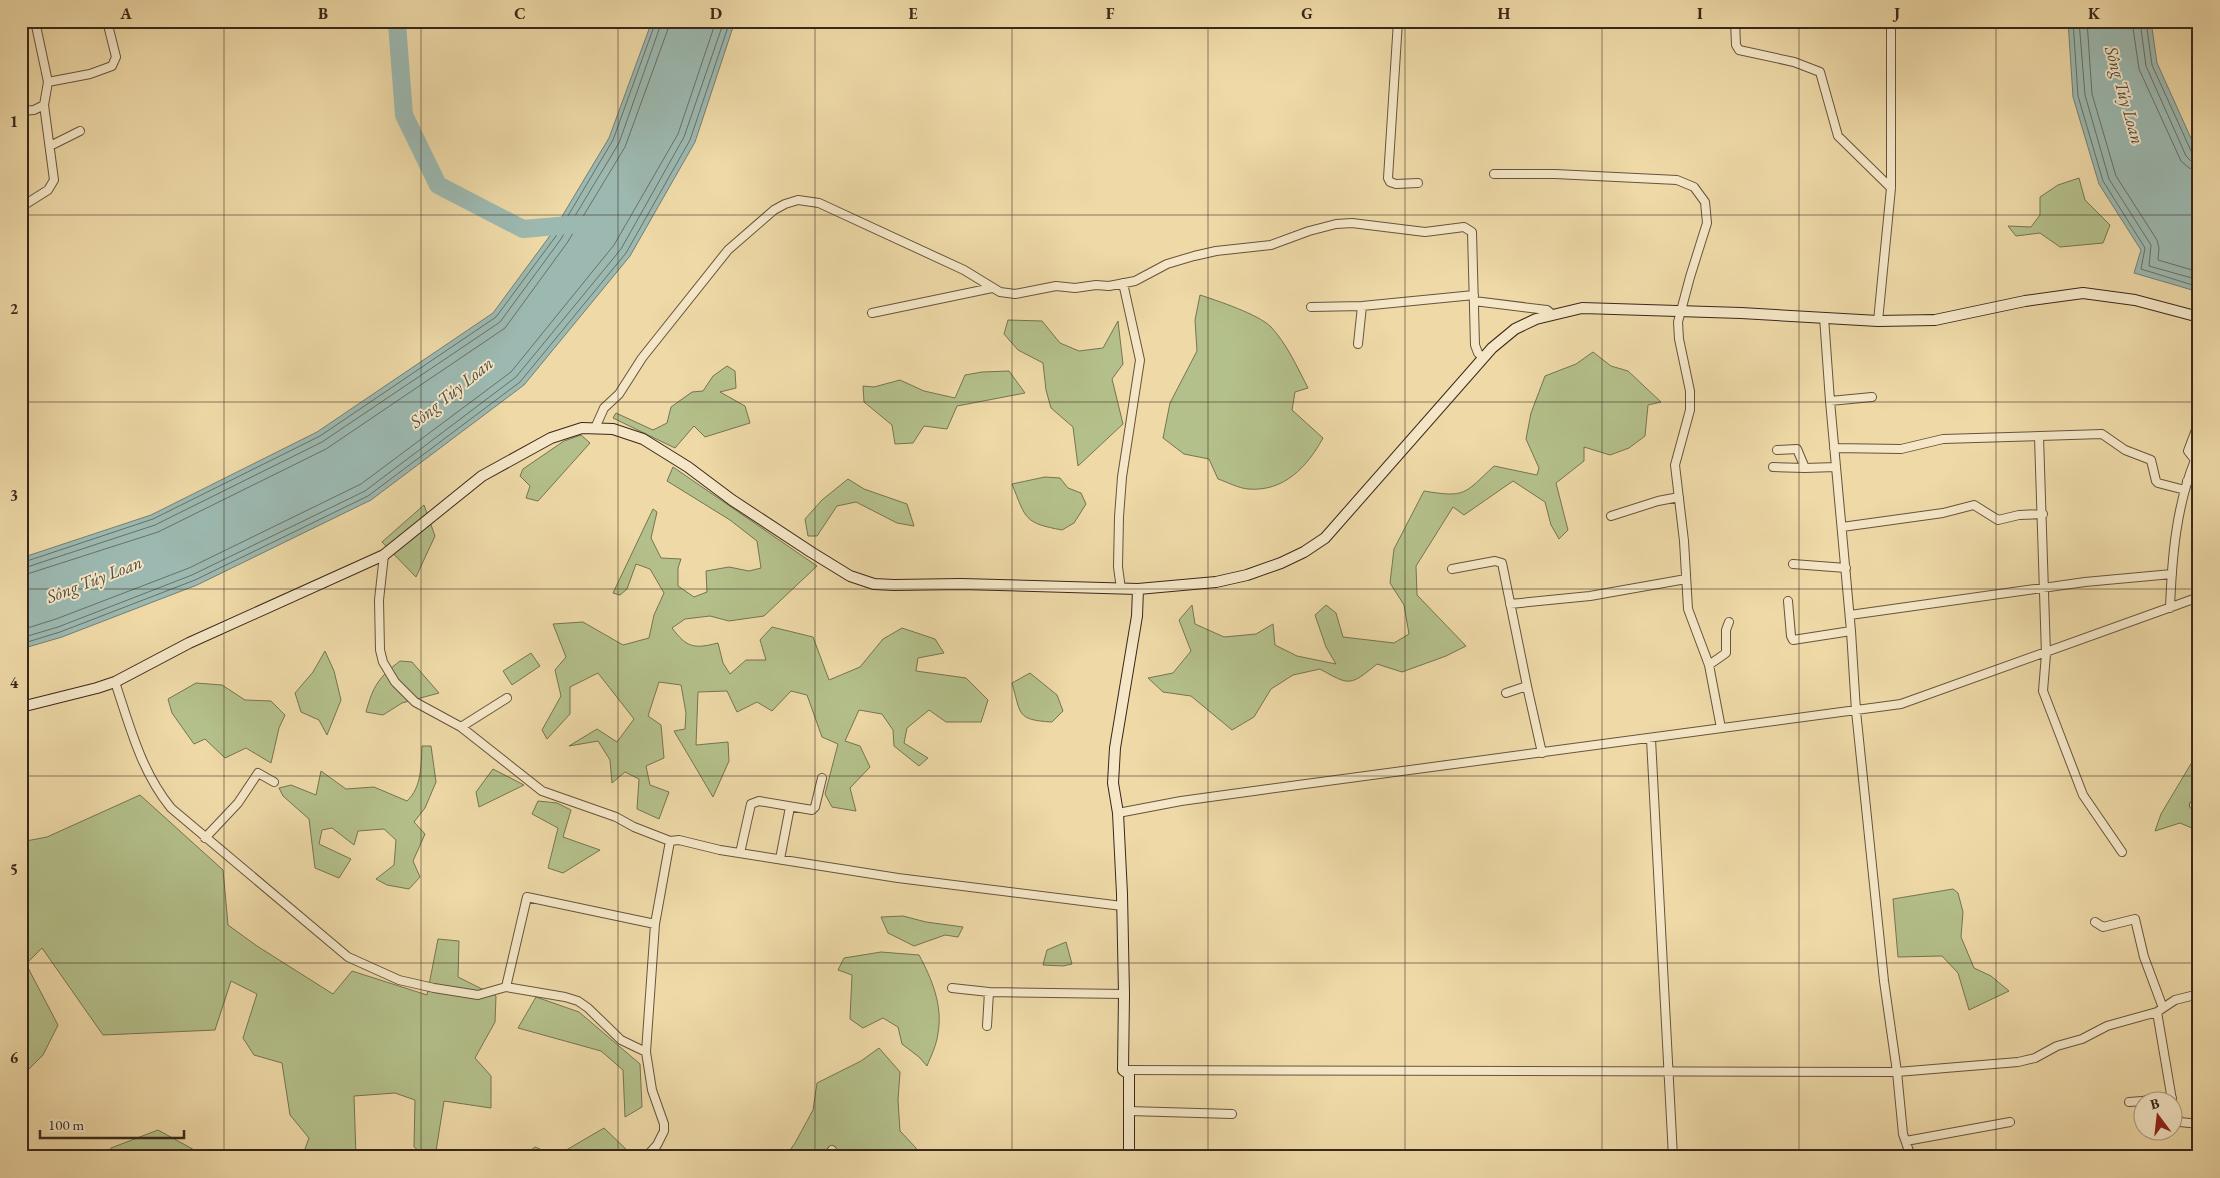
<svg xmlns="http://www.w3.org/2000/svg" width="2220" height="1178" viewBox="0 0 2220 1178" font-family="'EB Garamond',serif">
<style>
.green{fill:#b4c08b;stroke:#767452}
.water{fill:#9cb9b1;stroke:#747f75}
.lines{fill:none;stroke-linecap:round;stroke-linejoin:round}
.shore{stroke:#6a7066;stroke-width:1}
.river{stroke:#9cb9b1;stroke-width:18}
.street-casing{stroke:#66543d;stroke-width:10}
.secondary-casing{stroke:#39281a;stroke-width:12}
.street{stroke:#f4e6c6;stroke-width:8}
.secondary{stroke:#f4e6c6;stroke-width:10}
.grid{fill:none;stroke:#39281a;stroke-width:1;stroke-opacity:0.55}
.labels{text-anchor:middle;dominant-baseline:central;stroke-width:4;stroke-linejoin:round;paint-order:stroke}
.water-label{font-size:18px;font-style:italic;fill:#524c40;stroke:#f4e6c6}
.neatline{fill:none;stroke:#39281a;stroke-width:2}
.grid-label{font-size:16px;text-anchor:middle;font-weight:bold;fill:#39281a}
</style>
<rect width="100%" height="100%" fill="#eed9a7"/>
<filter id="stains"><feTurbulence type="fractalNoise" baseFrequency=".004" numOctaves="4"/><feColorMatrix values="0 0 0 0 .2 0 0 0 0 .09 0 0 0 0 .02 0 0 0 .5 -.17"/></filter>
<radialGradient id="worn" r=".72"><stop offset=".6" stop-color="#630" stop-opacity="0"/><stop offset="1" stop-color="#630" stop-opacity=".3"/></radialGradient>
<path class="green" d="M2079,178L2085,200L2110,225L2103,243L2060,247L2040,233L2016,236L2008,226L2031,227L2040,215V197L2058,185Z
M1200,295C1218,301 1258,314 1271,327C1287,344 1297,367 1308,388L1295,392L1292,410L1323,438C1307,467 1284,492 1248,489C1238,488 1227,482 1218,479L1209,459L1184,454L1163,438L1170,403L1197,351L1195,320Z
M1008,320L1042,321L1060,343L1079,351L1103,348L1118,321L1123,364L1112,379L1123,424L1078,466L1073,427L1051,408L1046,390L1043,363L1018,350L1004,334Z
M1593,352L1611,366L1628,371L1661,402L1648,405L1645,436L1629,448L1610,455L1584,447V461L1556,483L1568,530L1559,539L1551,525L1545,502L1513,481L1464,515L1453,507L1416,566L1417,595L1466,646L1446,656L1402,672L1377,664C1350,686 1350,686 1320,669L1293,675L1271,689L1254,717L1232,730L1191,696L1163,692L1148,678L1173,673L1191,651L1179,620L1192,605L1195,624L1224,637L1256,634L1273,624L1275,645L1297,656L1336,664L1326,647L1315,615L1326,605L1336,613L1343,637L1394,643L1409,634L1404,605L1390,583L1394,549L1424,491C1466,498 1464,494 1494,466L1537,475L1539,468L1526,439L1531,413L1545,376L1576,364Z
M727,366L735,371L736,388L720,392L745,406L750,423L705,437L694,426L675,448L613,418L616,413L653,430L667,423L671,407L692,392L703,391L713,376Z
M1009,371L1025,393L957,406L947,429L924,426L913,443L895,444L892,425L864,402L863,386L874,387L900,380L924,391L955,398L965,375L982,372Z
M581,435L590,443L538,501L526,498L530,486L520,476L523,469L564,441Z
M673,467L817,566L764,616L729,621L710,616L685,619L672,628C687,648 694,649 718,643L723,663L730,674L746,660H766L760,640L772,627L813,637L829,680L860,667L883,639L902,628L935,639L944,653L918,658L916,671L966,678L988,700L981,722H946L929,710L907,728L904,743L928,758L919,766L894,746L893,730L882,714L859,710L845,741L860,746L870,767L850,788L856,811L832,807L825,794L838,744L822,737L807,695L791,691L772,711L757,702L737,712L727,691L698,692L696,745L728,742L729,761L713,797L674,731L685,729L686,713L681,685L659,682L648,716L661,725L664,758L646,766L650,785L669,792L659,819L637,809L639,779L625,772L612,783L610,760L598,741L569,746L597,729L617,742L634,719L598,673L570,687V714L547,739L542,730L561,696L555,670L566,657L553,624L583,622L623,645L649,638L654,615L664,593L650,569L636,564L627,589L620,595L613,593L653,509L657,512L651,538L661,558L681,559L678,568V586L694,597L707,592L706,571L729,567L749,571L761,568L757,541L730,520L667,481Z
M1045,477L1060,478L1068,488L1081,493L1086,504L1074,523L1062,530C1024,523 1026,519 1012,484Z
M848,479L864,489L907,504L914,526L897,523L856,502L837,506L817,536H808L805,519L822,500Z
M424,505L435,536L416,577L382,542Z
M325,651L334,671L341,700L327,735L319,720L301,712L295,693L313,672Z
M531,653L540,666L512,685L503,671Z
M400,661L412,662L439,693L402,703L383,715L366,712C373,686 379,677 400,661Z
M1030,673L1057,695L1063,711L1052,722C1016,720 1021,714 1012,683Z
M196,683L222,685L245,700L271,701L285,715L279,728L271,763L246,748L225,758L205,739L194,744L172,713L168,699Z
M422,746H431L436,782L425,808L414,822L425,834L413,861L420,877L409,889L387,885L376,879L394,865L396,840L384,829L358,831L354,845L332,828L322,830L319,844L351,859L339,878L315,868L309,819L283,796L279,788L291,785L316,795L321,771L346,789L374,787L407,801C422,787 421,765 422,746Z
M2198,752L2199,831L2180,823L2155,831L2161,814Z
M493,769L524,785L479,807L476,792Z
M140,795L223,870L228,925L257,946L333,994L352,971L427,995L438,939L459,941L458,977L496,996L495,1022L475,1058L491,1076V1108L444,1101L435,1157H427L414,1147L415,1100L395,1093L354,1096L356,1157H302L309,1138L290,1115L282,1063L254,1055L243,1038L257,994L231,981L215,1030L103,1035L42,948L26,964L58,1025L43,1055L21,1077V842L47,837Z
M538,801L557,803L571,810L563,837L600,850L563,873L548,868L558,828L532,814Z
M1953,889L1958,893L1963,912L1961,937L1974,968L1991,976L2009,991L1969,1010L1958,973L1942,956L1898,957L1893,899Z
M903,916L926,922L963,927L958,937L945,935L914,946L888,933L881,917Z
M1066,942L1072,964L1063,966L1043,965L1047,950Z
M881,952L919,955C932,979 943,1006 938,1033C937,1044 931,1056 927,1066L919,1057L902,1044L898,1027L883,1018L863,1028L850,1019L852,975L838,970L844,958Z
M536,997L579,1012L640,1064L642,1107L625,1117L623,1070L601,1051L518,1028Z
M879,1048L900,1072L898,1100L900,1131L916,1148V1157H857L845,1149L836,1157H785L795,1143L813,1110L817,1083L861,1061Z
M604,1128L630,1153L622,1157H522L535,1147L556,1156Z
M158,1130L207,1157H108L111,1148Z"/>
<path class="water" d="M652,21H735L695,142L630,256L524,385L371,500L197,585L62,637L21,649V558L151,515L317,432L493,313L552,233L609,138Z
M2068,21H2151L2157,63L2199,156V292L2134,273L2141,250L2099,184L2073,97Z"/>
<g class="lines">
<path class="shore" d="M2073,21L2078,96L2103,181L2145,248L2141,269L2199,287
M2079,21L2085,95L2109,179L2151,245L2149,266L2199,280
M2087,21L2092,94L2116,176L2157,240L2159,248L2158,260L2199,272
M2132,21L2139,69L2181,161L2189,168L2199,170
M2140,21L2146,66L2186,156L2191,161L2199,163
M2146,21L2152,65L2192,153L2199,156
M21,563L153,519L320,436L496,317L556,236L613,140L656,21
M21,569L155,525L322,442L500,322L561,239L619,143L662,21
M21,576L158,532L326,449L505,328L567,243L625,147L668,29L670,21
M21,630L56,619L189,568L361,484L511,372L614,245L678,134L716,21
M21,638L58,627L192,575L365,491L516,377L621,249L684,137L724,21
M21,644L60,632L195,580L368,496L520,382L626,253L690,140L730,21"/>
<path class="river" d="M393,21L397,24L404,115L438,185L523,229L580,224"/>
<defs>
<path id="street" d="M1398,21L1388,178L1390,182L1396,184L1418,183
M1735,21L1736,45L1739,50L1794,62L1820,72L1838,136L1891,188
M48,82L90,74L112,66L116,57L107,21
M21,111L34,110L44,105L48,82L35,21
M50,146L80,131
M1494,174H1555L1677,180L1694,187L1705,202L1707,223L1690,277L1678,322L1679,339L1690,391V410L1675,465L1684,541L1688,609L1709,665L1721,728
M21,207L48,190L54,180L44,105
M1474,301L1547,310L1552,314
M1311,307L1362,306L1474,295
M872,313L992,288
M1824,317L1830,401L1851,631L1856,711L1884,981L1897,1072L1903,1134L1911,1157
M1878,321L1891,188V21
M1358,344L1362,306
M1830,401L1872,397
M595,428L604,408L619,394L642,358L728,250L774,210L785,204L798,200L819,203L964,270L1000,292L1015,294L1056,286L1075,288L1096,285L1109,286L1135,281L1167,264L1194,256L1216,251L1271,245L1309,231L1336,224L1352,223L1425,232L1464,227L1472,232L1475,345L1478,353L1483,358
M2039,437L2046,654L2043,691L2083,795L2122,852
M1834,448L1901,449L1943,439L2102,434L2125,450L2151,460L2156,481L2158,483L2185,490
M1777,450L1797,449L1805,468L1836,467
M1773,467L1805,468
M2187,481L2199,480
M1611,516L1658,501L1679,497
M1842,527L1943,513L1974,505L1998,520L2019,515L2043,514
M384,555L379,600L380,650L383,662L395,682L415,702L461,727L542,791L616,817L634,827L670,841L679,840L720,850L898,878L1122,906
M1793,564L1846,568
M1452,569L1495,561L1502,563L1527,686L1506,693
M1121,589L1118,567L1119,517L1122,477L1140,360L1123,283
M1788,601L1791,636L1793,640L1851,631
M1510,604L1590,596L1686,579
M2170,608C2172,557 2176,507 2195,460L2188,451L2199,422
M1850,615L2085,582L2172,574
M1709,665L1726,653V630L1729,622
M115,682C130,727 141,771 171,808L348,957L399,980L434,988L478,995L506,987L565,997L578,1001L588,1008L621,1040L646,1052
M1527,686L1542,753
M461,727L507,698
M1651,739L1673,1157
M2194,805H2199
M1118,813L1181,801L1261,790L1901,704L2199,597
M205,838L238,803L258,773L274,782
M740,853L751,804L759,801L812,810L815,807L822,778
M780,859L790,807
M2095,922L2103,927L2135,919L2144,957L2163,1008
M506,987L527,897L655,924
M952,988L989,992L1124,994
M2157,1012L2172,1100
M987,1026L989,992
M1123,1070L1897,1072L2018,1062L2035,1058L2057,1046L2082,1039L2107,1026L2157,1012L2175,1000L2199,994
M2146,1100L2172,1098
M2172,1101L2175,1115L2180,1122L2199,1124
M2129,1102L2142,1101
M1129,1111L1232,1114
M1906,1141L2010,1122
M646,1157L657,1145L664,1131V1124L652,1090L646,1052L655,924L670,841
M828,1157L832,1150"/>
<path id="secondary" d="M21,707L97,688L115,682L189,643L384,555L482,476L551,438L582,428L613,429L643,439L688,467L732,500L811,552L850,576L874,584L894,585L961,584L1138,589L1216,582L1247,575L1281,563L1304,552L1325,538L1492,348L1515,329L1536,319L1582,308L1741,313L1878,321L1935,320L2025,301L2083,293L2135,300L2199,317
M1129,1157V1074L1123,1070L1124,994L1122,894L1118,813L1113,783L1115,748L1137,616L1138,589"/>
</defs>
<use href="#street" class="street-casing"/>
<use href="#secondary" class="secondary-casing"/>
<use href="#street" class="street"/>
<use href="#secondary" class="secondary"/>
</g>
<path class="grid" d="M224,21V1157M421,21V1157M618,21V1157M815,21V1157M1012,21V1157M1208,21V1157M1405,21V1157M1602,21V1157M1799,21V1157M1996,21V1157M21,215H2199M21,402H2199M21,589H2199M21,776H2199M21,963H2199"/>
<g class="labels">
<g class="water-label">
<text transform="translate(2125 95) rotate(74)">Sông Túy Loan</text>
<text transform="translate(451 392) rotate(-39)">Sông Túy Loan</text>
<text transform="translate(94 579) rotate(-21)">Sông Túy Loan</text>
</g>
</g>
<rect width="2220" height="1178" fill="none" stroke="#eed9a7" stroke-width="55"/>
<g transform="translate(2158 1116) rotate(345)"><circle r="24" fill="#f4e6c6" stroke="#a99a81"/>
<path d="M0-4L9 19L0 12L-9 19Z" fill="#8f2418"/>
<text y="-8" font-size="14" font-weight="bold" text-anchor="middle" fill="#39281a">B</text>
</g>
<path d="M40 1130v8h144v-8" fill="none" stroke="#39281a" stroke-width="2.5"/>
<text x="48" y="1130" font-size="15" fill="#39281a" stroke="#f4e6c6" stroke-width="4" paint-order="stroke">100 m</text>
<rect x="28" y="28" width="2164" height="1122" class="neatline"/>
<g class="grid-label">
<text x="126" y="19">A</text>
<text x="323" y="19">B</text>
<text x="520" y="19">C</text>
<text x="716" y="19">D</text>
<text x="913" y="19">E</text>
<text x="1110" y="19">F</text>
<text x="1307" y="19">G</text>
<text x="1504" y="19">H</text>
<text x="1700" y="19">I</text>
<text x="1897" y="19">J</text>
<text x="2094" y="19">K</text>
<text x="14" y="127">1</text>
<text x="14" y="314">2</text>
<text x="14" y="501">3</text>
<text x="14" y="688">4</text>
<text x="14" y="875">5</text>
<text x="14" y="1063">6</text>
</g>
<rect width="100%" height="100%" filter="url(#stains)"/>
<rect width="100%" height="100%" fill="url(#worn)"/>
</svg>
